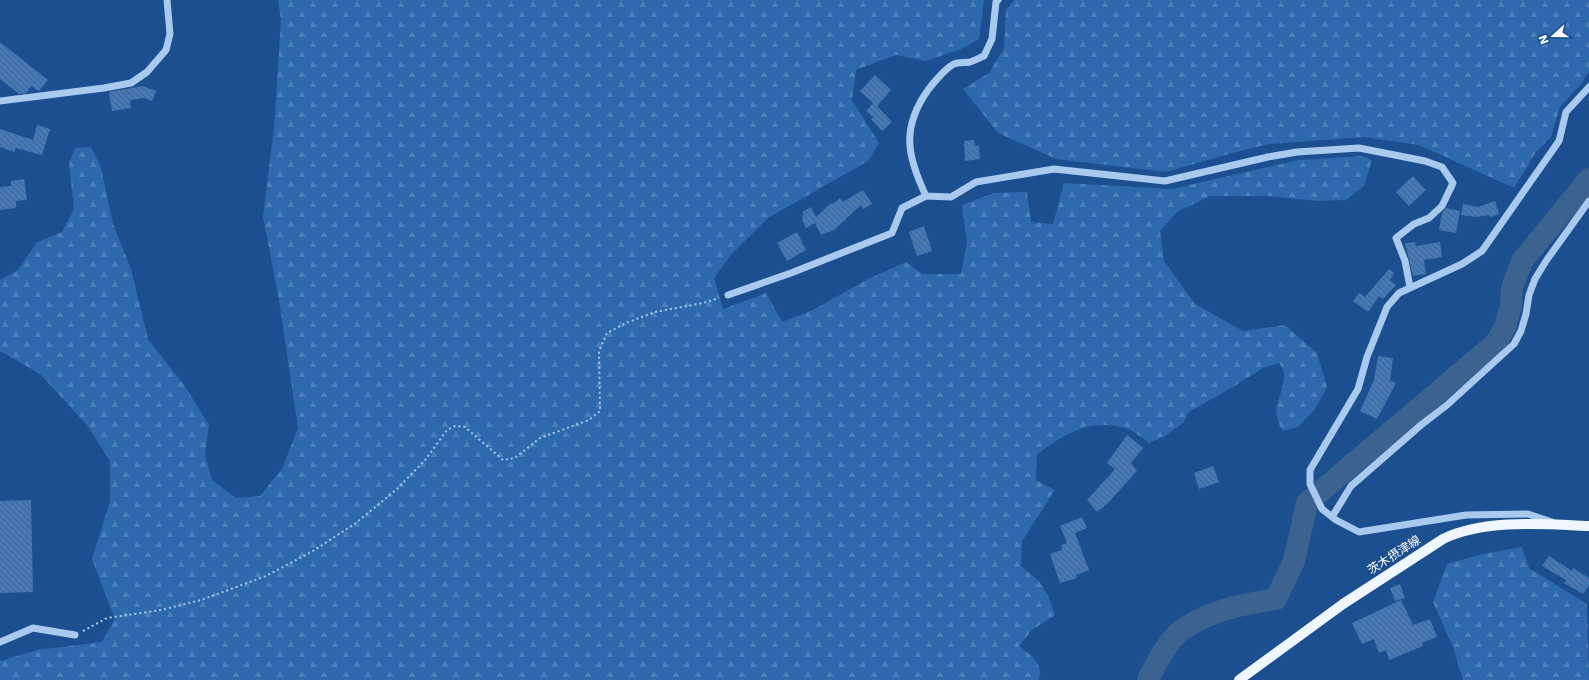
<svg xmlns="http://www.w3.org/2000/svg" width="1589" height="680" viewBox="0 0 1589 680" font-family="'DejaVu Sans','Noto Sans JP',sans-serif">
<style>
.forest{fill:url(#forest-firs)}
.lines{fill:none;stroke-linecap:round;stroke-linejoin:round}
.river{stroke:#3c6290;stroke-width:22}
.building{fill:url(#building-back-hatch)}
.path{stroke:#a9c9ee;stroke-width:2;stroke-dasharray:2 3;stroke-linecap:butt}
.minor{stroke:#a9c9ee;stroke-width:7}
.major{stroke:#f0f6ff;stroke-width:10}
.labels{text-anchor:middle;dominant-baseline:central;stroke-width:3;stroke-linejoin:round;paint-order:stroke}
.street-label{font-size:12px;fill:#fff;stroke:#1b4f8f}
</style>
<defs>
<pattern id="forest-firs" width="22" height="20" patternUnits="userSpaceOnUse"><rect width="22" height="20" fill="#2e69ad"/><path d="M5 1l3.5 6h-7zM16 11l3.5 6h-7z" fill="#4d80b9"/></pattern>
<pattern id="building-back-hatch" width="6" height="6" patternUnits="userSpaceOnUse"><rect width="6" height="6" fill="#4478b7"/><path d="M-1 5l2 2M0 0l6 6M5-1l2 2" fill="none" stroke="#486282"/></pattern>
</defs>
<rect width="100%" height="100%" fill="#1b4f8f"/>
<path class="forest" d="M278,0H984L979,39L961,49L926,61L896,55L856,70L852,100L879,143L868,161L768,218L731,255L714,278L723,309L766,293L782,322L813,310L866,280L906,262L922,274H961L967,243L962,205L994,193L1027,192L1031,222L1053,224L1064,183L1172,189L1298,160L1362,156L1372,160L1364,186L1346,200L1319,201L1267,196H1210L1177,212L1160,231L1164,261L1195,304L1243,331L1285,325L1317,353L1327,387L1315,409L1298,427L1283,431C1267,406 1285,397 1284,374C1284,370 1281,366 1279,363L1263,368L1233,387L1189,412L1183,423L1165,436L1149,443C1142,438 1133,430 1125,428C1088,418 1066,434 1037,454L1036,480L1055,490L1022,541L1021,566L1039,581L1048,596L1055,615L1032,630L1019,646C1029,653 1046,666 1038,680H0V661L37,650L102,642L115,619L92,559L110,501V461L87,425L40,374L2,352H0V280L18,270L37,242L62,232L74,209L69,163L75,148L91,147L101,167L113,224L131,269L148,339L184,385L209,425L205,454L212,480L236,498L260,496L282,469L298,428L279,300L263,217L274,127L281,19Z
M1014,0H1589V72L1581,84L1560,107L1551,137L1536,152L1514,188L1419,145L1364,137L1269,144L1232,153L1166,172L1056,159L998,133L963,89L989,73L1004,48L1006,10Z
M1522,547L1529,568L1587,604L1589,680H1463L1453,647L1433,602L1447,564L1483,554Z"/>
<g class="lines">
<path class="river" d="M1148,680C1155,665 1166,645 1178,633C1180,630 1185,628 1188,626C1215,609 1246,604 1276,599L1294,561L1307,503L1496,343L1505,327L1511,306L1512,288L1522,261L1589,179"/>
</g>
<path class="building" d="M0,42L48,80L39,91L31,86L26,93L19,94L0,79Z
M875,75L891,90L877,106L892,122L882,131L871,119L873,117L866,111L873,103L860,91Z
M143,86L156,91L152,101L144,98L130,100L131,108L112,111L109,92Z
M37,125L50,129L42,155L16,148L14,152L0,147V129L33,140Z
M974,140L975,146H979L980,159L965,161L964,141Z
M1413,176L1426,190L1409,206L1396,192Z
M24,179L27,200L16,201V208L0,210V187L11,186V181Z
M863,190L872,204L863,209L861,205L834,230L821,235L815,223L806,228L802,220L803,219L802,216L804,214L802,212L811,207L816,217L831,203L833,204L840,198L843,202Z
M1495,201L1499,214L1490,217L1489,215L1476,217L1461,215L1463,204L1478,207Z
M1446,208L1460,211L1456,233L1439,230L1442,213Z
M924,226L932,251L917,256L909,232Z
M797,232L806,250L787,261L777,243Z
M1415,242L1416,246L1440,242L1442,257L1424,260L1426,274L1413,276L1405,243Z
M1389,269L1394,273L1390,280L1396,285L1383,299L1379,296L1368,312L1353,301L1359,293L1365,297Z
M1378,356L1393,358L1390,381L1396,383L1377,419L1360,411L1374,380Z
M1127,435L1143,448L1131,463L1137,471L1107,504L1097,512L1087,500L1115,469L1107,463Z
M1213,466L1219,482L1199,489L1194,473Z
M31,500L33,592L0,593V501Z
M1082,517L1087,528L1075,533L1089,570L1076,575L1077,578L1060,583L1050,554L1062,550L1061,545L1067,543L1060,526Z
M1549,556L1572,571L1573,568L1589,578V585L1583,594L1564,583L1566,580L1542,566Z
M1400,584L1405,598L1395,601L1390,588Z
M1401,600L1413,625L1430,619L1437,637L1422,643L1423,646L1389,660L1386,650L1379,653L1374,639L1362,644L1352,623Z"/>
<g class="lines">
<path class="path" d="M83,631L107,618L161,610L201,600L266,576L313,551L356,523L397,489L426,459L447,430L455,426L465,427L503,460L515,458L540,438L589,420L600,411L599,351L607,333L626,323L655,312L703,303L719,298"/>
<path class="minor" d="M0,101L104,88L131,83L147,72L166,50L170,34L167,0
M926,196C907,156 901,128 928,90C933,83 947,67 954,64C959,62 965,63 970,62C974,61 979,58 984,56L992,39L996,2L998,0
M728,295L791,273L892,233L902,208L926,196L951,197L976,182L1054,169L1165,181L1268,157L1297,152L1359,148L1425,161L1442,167L1453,183L1442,206L1429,218L1414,224L1396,238L1405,261L1410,287
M1332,517L1351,486L1421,425L1447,405L1514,344L1521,331L1526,314L1529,295L1535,279L1546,261L1589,201
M1552,522L1528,514L1466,515L1359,532L1336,520L1322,509L1310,484V470L1358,389L1367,357L1387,307L1399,293L1462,264L1482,251L1559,141L1566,112L1589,87
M0,642L33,628L75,635"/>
<path class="major" d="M1239,680L1343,604L1443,539C1484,519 1543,524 1589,526"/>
</g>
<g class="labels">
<g class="street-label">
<text transform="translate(1394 555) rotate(-33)">茨木摂津線</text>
</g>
</g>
<g transform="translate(1553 36) rotate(249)" stroke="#1b4f8f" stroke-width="3" paint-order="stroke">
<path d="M0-3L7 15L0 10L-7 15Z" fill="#ffffff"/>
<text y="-6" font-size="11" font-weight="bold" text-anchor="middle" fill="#ffffff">N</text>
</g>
</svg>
